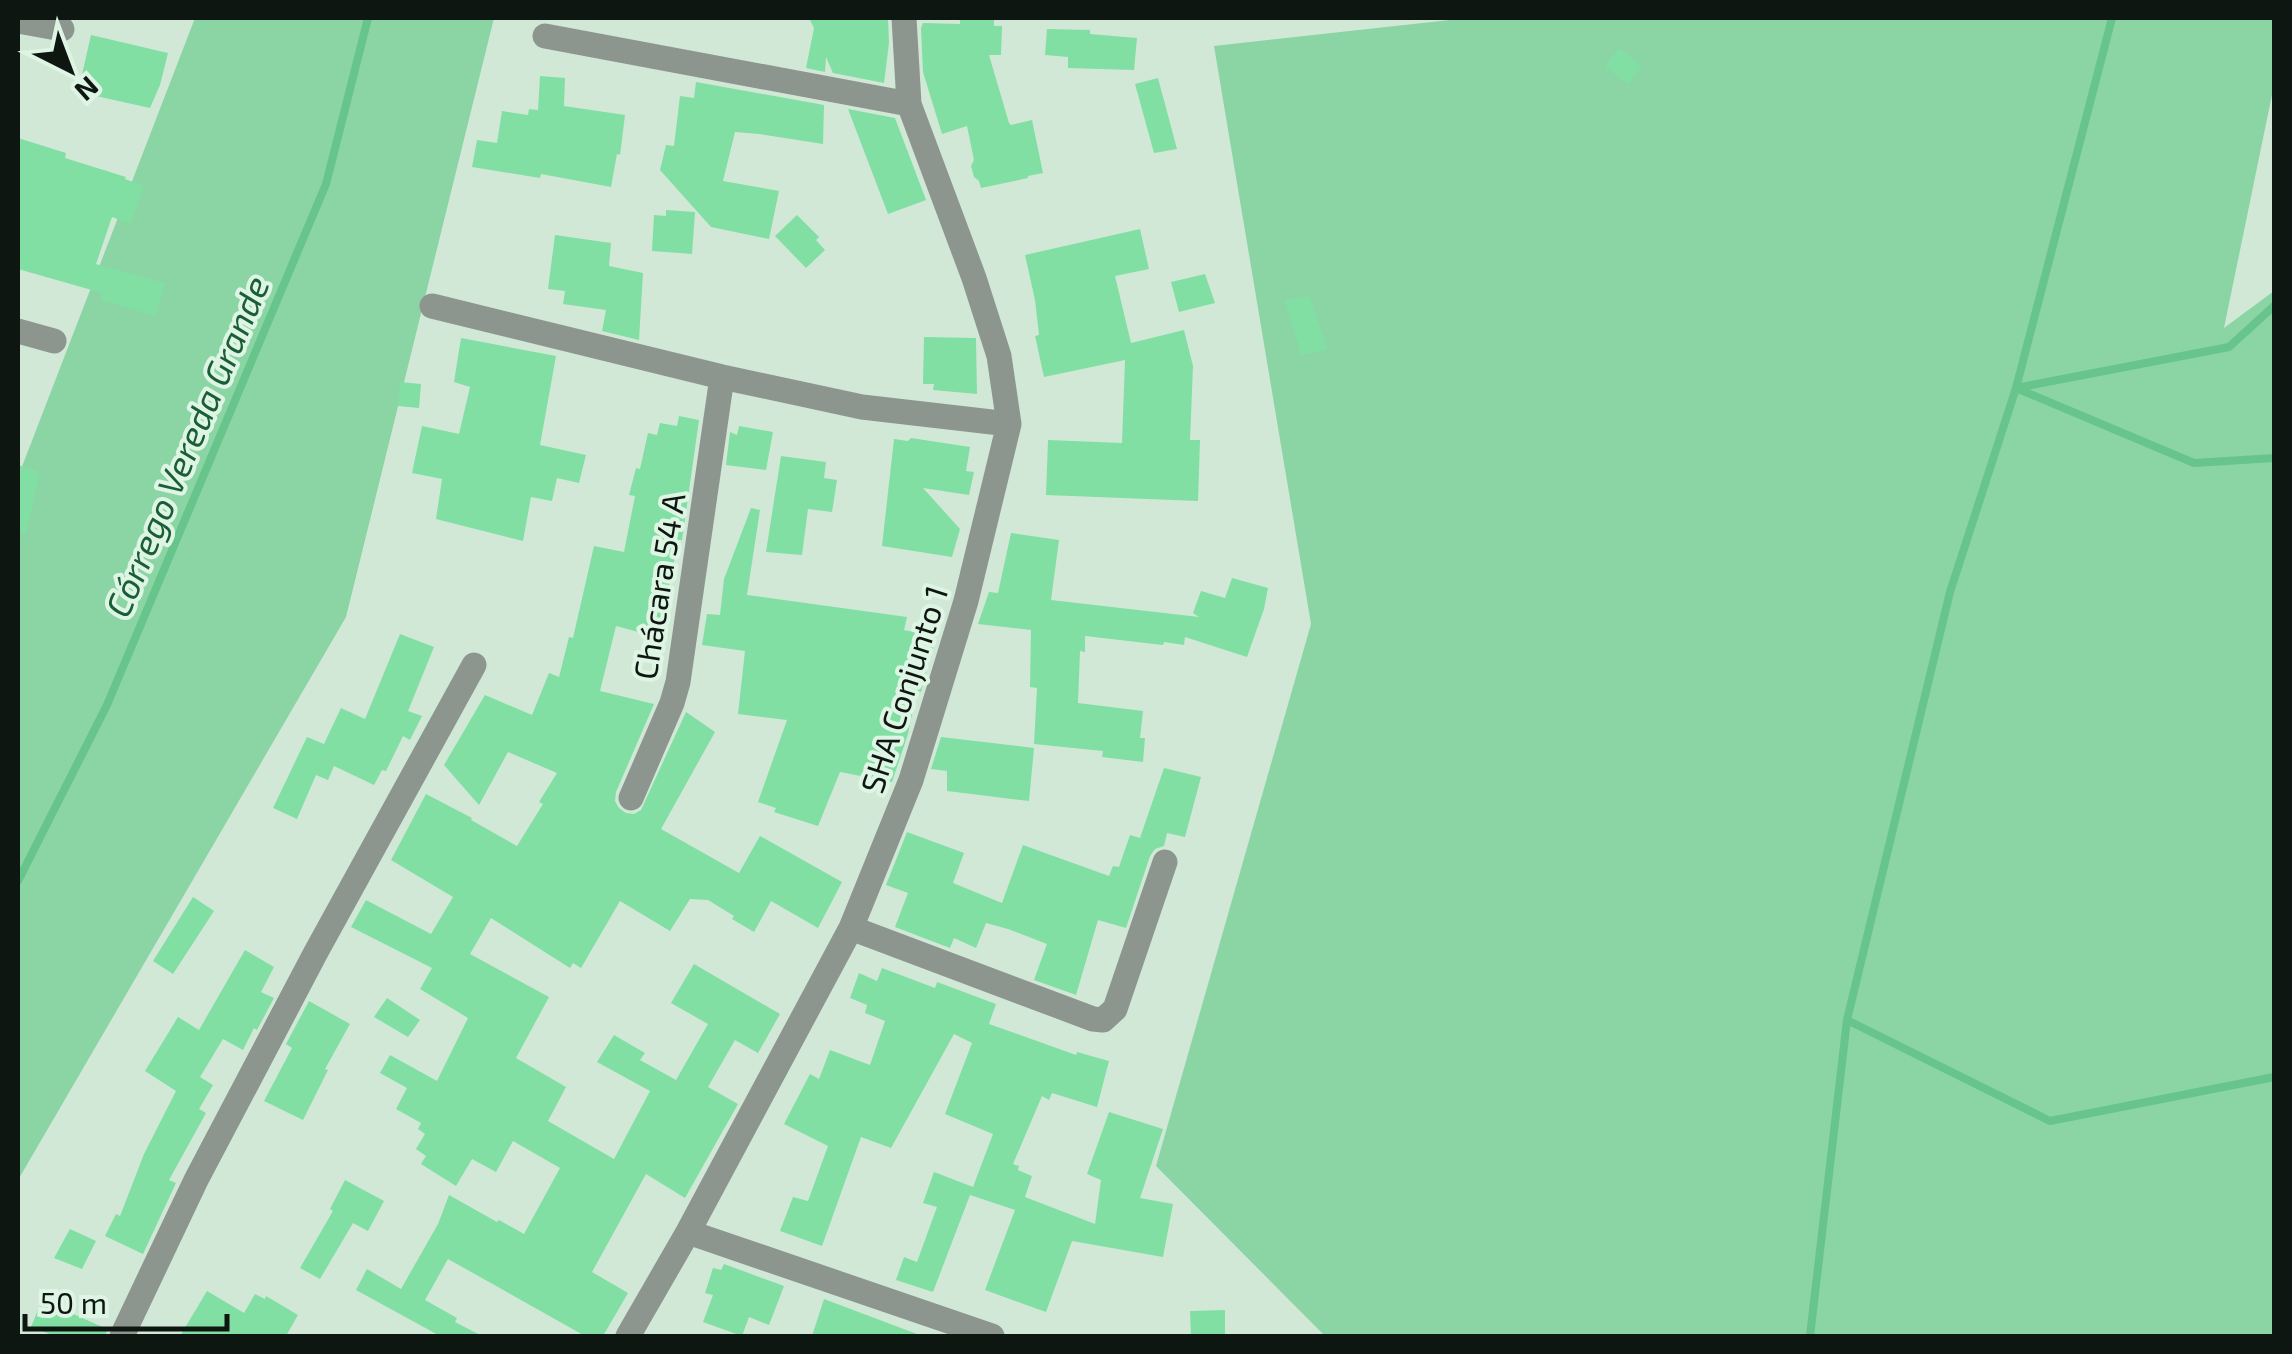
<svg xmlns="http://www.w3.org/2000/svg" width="2292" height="1354" viewBox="0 0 2292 1354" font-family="'Exo 2',sans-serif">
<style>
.green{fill:#8bd4a4}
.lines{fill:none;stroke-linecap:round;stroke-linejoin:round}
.stream{stroke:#67c48a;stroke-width:8}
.building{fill:#81dfa3}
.minor{stroke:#8c968f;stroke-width:25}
.labels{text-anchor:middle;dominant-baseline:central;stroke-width:8;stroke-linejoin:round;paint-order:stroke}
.street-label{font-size:32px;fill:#0e1611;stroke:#def5e4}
.water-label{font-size:35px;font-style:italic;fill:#1a5e38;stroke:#def5e4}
</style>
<rect width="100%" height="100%" fill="#d1e8d7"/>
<path class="green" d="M195,18H494L346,617L18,1180V477Z
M1468,18H2274V85L2224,328L2274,291V1336H1325L1156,1166L1311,624L1214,46Z"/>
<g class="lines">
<path class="stream" d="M2016,388L2229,347L2274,306
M2016,388L2194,463L2274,458
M18,881L107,705L326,184L368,18
M1847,1020L2050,1121L2274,1077
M1810,1336L1847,1020L1950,592L2016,388L2112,18"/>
</g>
<path class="building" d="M809,18H888L889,43L884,83L833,73L826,57L825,72L806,68L814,28Z
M960,18H994V26H1002L1001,55H989L1009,123L1011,125L1032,120L1043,173L1028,176V178L981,188L979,181L974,177L971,166L974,160L967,126L942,134L923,72L921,28L923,23L960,24Z
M1047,29L1090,30V34L1137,38L1134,70L1068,68V57L1045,55Z
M91,35L168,53L160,85L150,108L78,92Z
M1619,48L1642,66L1628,84L1605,67Z
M540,76L565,78L564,106L625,115L620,155L617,154L611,187L541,174L540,178L472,167L477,140L497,143L502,111L528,115L529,109L538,110Z
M1158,78L1177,149L1154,153L1135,84Z
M696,82L824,105L823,144L759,134L735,132L723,181L779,191L769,239L711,227L660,170L666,145L674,146L680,96L694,98Z
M848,109L895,118L926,200L888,214Z
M18,138L66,153L65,158L126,177L125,179L144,186L131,224L112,217L96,264L165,283L156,316L101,300L102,293L18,269Z
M666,210L695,212L692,254L652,251L654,215L666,216Z
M797,215L819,237L816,240L825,250L806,268L775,236Z
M1140,229L1149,269L1115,276L1131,343L1184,330L1193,366L1190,440H1200L1198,501L1046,495L1048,440L1122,443L1125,360L1044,377L1035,336L1039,335L1035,300L1025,255Z
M555,235L611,243L609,266L643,273L639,340L602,331L606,310L563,304L565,291L548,289Z
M1205,274L1215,303L1179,312L1171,282Z
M1310,296L1327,350L1301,355L1285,300Z
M924,337L976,338L977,394L933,390L934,384H923Z
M461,338L556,356L540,445L586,455L579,483L557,478L552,501L531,497L523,541L436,519L442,479L412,473L422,426L459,434L470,387L454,382Z
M400,382L421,384L419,408L398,406Z
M679,416L699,420L682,540H679L657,637L616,626L600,691L654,704L616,792L615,801L619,808L626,813L634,814L641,810L686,712L715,732L661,829L739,873L760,836L842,882L818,928L771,901L754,932L732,919L734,916L708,900L690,899L670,931L620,901L581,968L573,963L570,968L491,918L470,954L549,997L516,1058L566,1087L548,1121L614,1159L650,1091L597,1062L614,1035L645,1053L640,1060L676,1080L708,1024L671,1003L694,964L780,1014L758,1053L735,1040L708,1087L738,1104L685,1198L646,1174L592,1272L628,1293L603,1336H585L448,1259L425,1300L457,1318L455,1322L482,1336H440L356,1290L367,1269L401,1289L438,1224L449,1195L497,1222L499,1220L524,1234L560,1168L513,1141L496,1172L472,1159L456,1186L421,1164L426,1156L416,1149L425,1134L418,1129L421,1123L396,1109L407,1088L380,1073L390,1055L437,1081L468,1018L420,989L432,968L351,927L366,900L431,934L453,897L391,860L426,794L472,818L471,820L517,846L543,804L539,802L557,773L508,752L479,805L444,765L485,695L532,715L549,673L559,677L569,637L573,638L594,546L624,552L635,496L629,495L636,468L640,469L648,433L657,435L660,423L677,426Z
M739,426L773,432L766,470L726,465L730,432L737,435Z
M911,438L970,447L966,471L974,472L969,495L923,488L960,529L952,557L882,546L894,439L908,441Z
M781,456L826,462L824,478L837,480L832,512L808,509L802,555L766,552Z
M18,465L40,472L26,533L18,532Z
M751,508L760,510L747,595L907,617L904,630L936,637L921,692L917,691L908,734L892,782L840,772L818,826L774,812L776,808L758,802L787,720L738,714L745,651L702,645L707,614L720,615L724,579Z
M1011,533L1059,540L1051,600L1199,617L1193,613L1201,591L1225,598L1232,578L1268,588L1264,609L1247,657L1185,637L1184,645L1164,642L1163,645L1085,636V652L1080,651L1078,703L1143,711L1140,738H1145L1143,762L1102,757L1103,751L1034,744L1037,688L1030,687L1031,630L978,624L989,592L998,593Z
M400,634L434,647L408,711L422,716L410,740L403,736L386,771L382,770L374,785L334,766L328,780L316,775L297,819L273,808L307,737L324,744L341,708L365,719Z
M941,737L1034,748L1029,801L947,791V771L931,769Z
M1164,768L1201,777L1185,837L1167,833L1164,846L1155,849L1150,856L1126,928L1098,920L1076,995L1034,980L1047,944L1008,929L986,923L976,948L954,938L950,948L895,927L908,893L886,885L907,832L964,853L953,883L1002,903L1023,845L1109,876L1113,866L1119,867L1130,835L1140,838Z
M193,897L214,911L173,974L153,961Z
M245,950L274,967L261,992L274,998L257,1030L254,1028L243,1050L223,1039L200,1077L213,1085L199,1109L206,1113L169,1180L176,1183L143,1254L105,1236L116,1214L120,1216L144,1154L176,1091L145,1071L178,1017L199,1030Z
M882,968L935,988L937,982L996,1004L989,1024L1076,1055L1077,1052L1109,1061L1097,1107L1052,1093L1049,1100L1042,1096L1013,1164L1019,1166L1018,1170L1032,1176L1025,1197L1095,1224L1101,1180L1087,1174L1109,1112L1163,1129L1140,1198L1173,1204L1163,1257L1072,1241L1046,1312L985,1290L1015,1210L970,1195L933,1292L896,1280L904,1257L917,1262L937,1207L923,1203L934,1172L973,1187L993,1134L945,1114L972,1043L954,1034L891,1148L861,1137L822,1246L780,1231L793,1197L808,1201L828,1146L784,1124L810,1074L819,1079L830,1050L870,1065L885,1021L865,1013L867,1005L850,998L859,973L877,981Z
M387,998L420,1020L408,1037L374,1017Z
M309,1001L350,1024L325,1069L328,1070L303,1120L264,1101L292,1048L286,1044Z
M345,1180L384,1201L368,1231L353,1223L320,1279L300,1268L333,1211L330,1209Z
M70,1229L96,1241L82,1269L54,1258Z
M724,1264L784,1286L769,1325L749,1317L742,1336L703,1322L713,1295L705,1293L713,1268L721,1270Z
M207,1291L244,1313L255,1294L265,1299L266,1296L298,1315L286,1336H180Z
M824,1299L917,1334V1336H812Z
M42,1300L107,1329L106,1336H55L31,1327Z
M1225,1310V1336H1191L1190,1311Z"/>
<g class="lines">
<path class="minor" d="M18,21L62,29
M545,36L909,104
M432,306L722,377L862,407L1009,424
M18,331L54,341
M631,798L672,703L678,682L722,377
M851,928L1093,1019L1103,1020L1115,1009L1165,862
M688,1232L992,1336
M122,1336L196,1180L316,952L474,665
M628,1336L688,1232L851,928L911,780L966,601L1009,424L999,356L974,278L909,104L904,18"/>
</g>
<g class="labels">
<g class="street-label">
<text transform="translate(658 586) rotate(-81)">Chácara 54 A</text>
<text transform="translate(903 689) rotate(-72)">SHA Conjunto 1</text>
</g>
<g class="water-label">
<text transform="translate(186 446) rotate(-67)">Córrego Vereda Grande</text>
</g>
</g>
<rect width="2292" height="1354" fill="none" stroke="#0e1611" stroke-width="40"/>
<g transform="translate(70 70) rotate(138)" stroke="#def5e4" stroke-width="8" paint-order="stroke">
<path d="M0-8L18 38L0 25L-18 38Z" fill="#0e1611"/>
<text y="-15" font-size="28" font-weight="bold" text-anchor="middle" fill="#0e1611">N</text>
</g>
<path d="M25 1314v15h202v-15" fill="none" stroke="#0e1611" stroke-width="5"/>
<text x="40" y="1314" font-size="30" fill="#0e1611" stroke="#def5e4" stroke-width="8" paint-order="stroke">50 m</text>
</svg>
